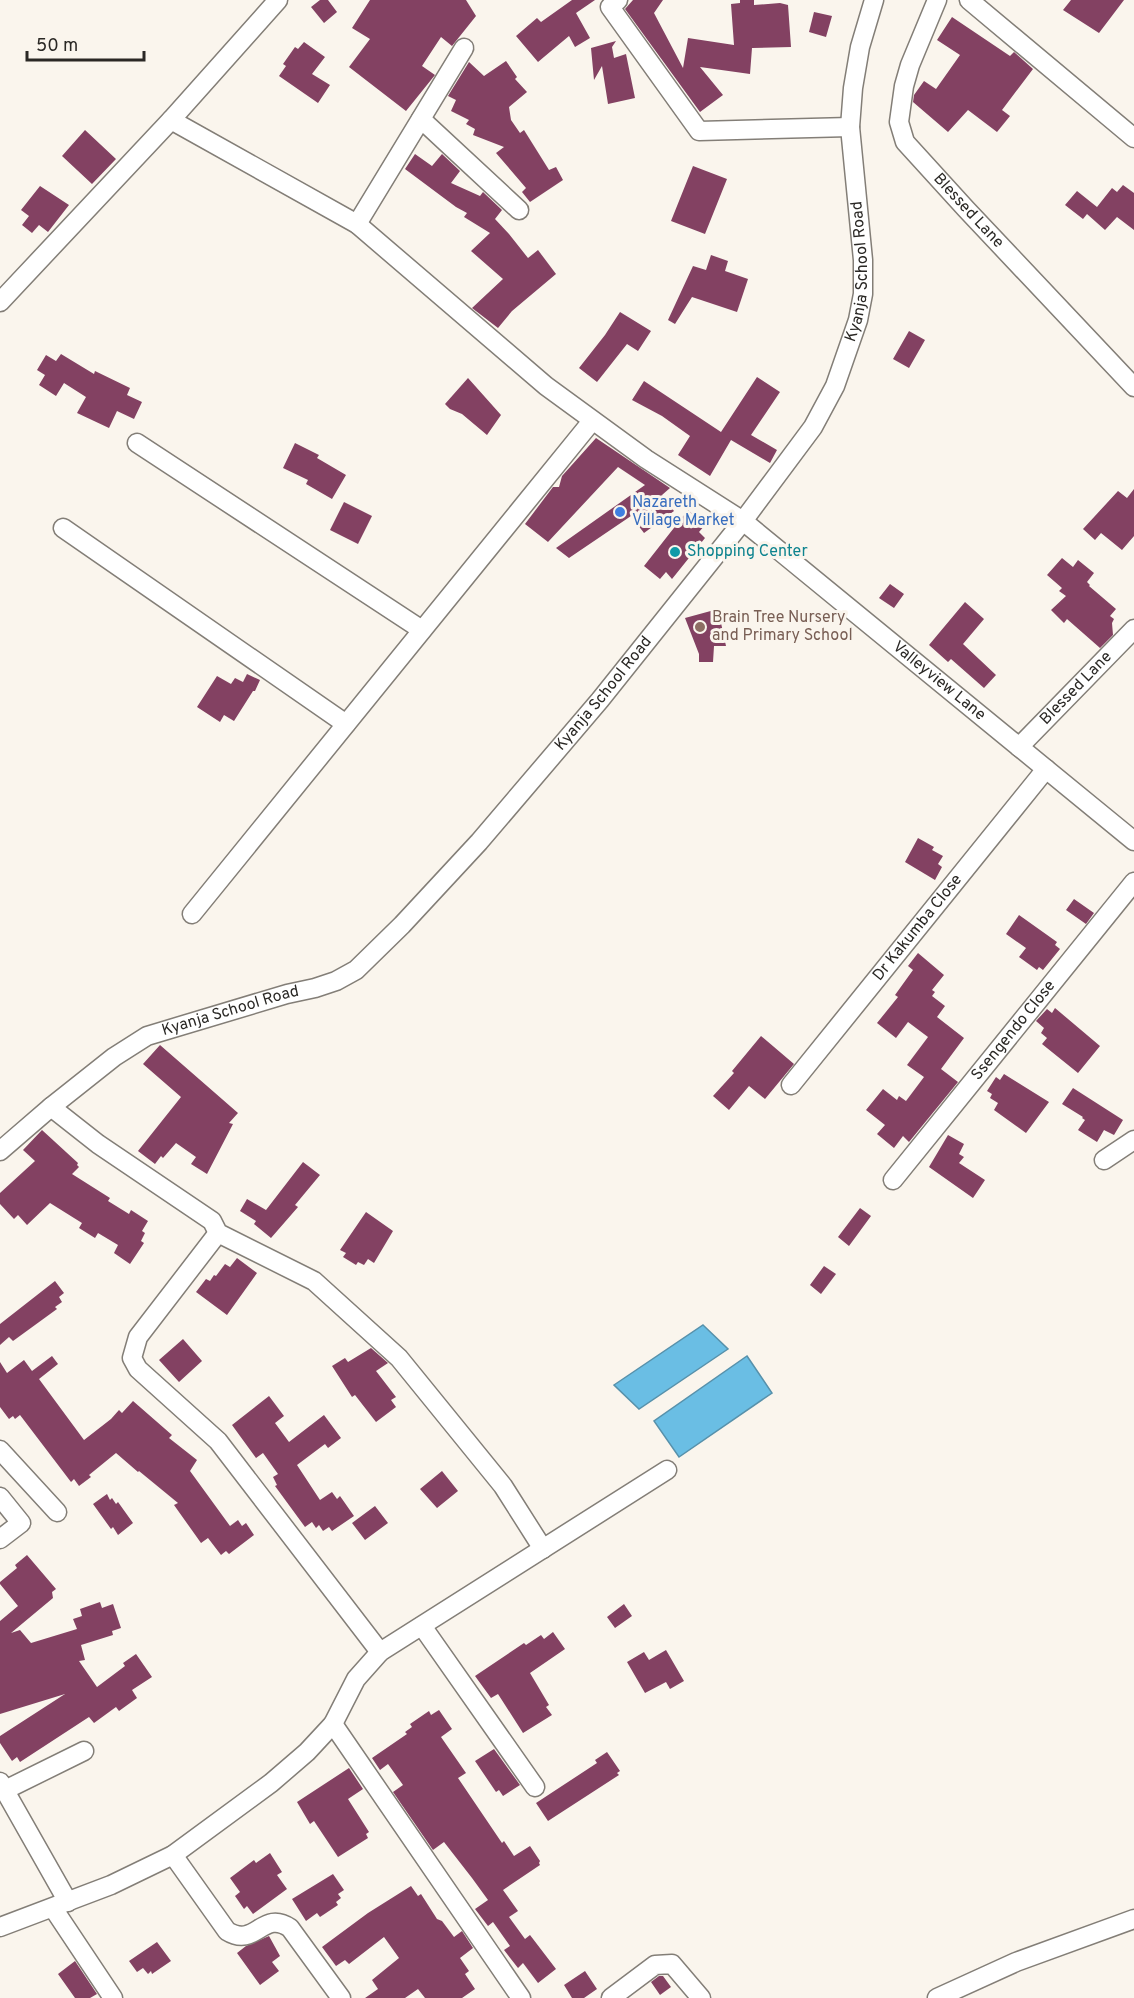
<svg xmlns="http://www.w3.org/2000/svg" width="1134" height="1998" viewBox="0 0 1134 1998" font-family="Overpass,sans-serif">
<style>
.water{fill:#6abee4;stroke:#5791ab;stroke-width:1.5}
.building{fill:#834162}
.lines{fill:none;stroke-linecap:round;stroke-linejoin:round}
.minor-casing{stroke:#837e77;stroke-width:21}
.minor{stroke:#fff;stroke-width:18}
.shop-dot{fill:#3f7fe0;stroke:#faf5ed;stroke-width:2}
.culture-dot{fill:#0f9aa8;stroke:#faf5ed;stroke-width:2}
.education-dot{fill:#8d6e63;stroke:#faf5ed;stroke-width:2}
.labels{text-anchor:middle;dominant-baseline:central;stroke-width:6;stroke-linejoin:round;paint-order:stroke}
.street-label{font-size:16px;fill:#2a2825;stroke:#faf5ed}
.shop-label{font-size:16px;fill:#366cbe;stroke:#faf5ed;text-anchor:start}
.culture-label{font-size:16px;fill:#0d838f;stroke:#faf5ed;text-anchor:start}
.education-label{font-size:16px;fill:#785e54;stroke:#faf5ed;text-anchor:start}
</style>
<rect width="100%" height="100%" fill="#faf5ed"/>
<path class="water" d="M703,1325L728,1349L639,1409L614,1385Z
M747,1356L772,1393L679,1457L654,1421Z"/>
<path class="building" d="M320,0H328L337,12L324,23L311,7Z
M370,0H466L476,16L452,46L441,37L422,66L435,75L406,111L349,67L370,39L352,28Z
M572,0H595L576,13L590,38L575,47L569,36L538,62L516,36L537,18L541,22Z
M633,0H663L654,13L683,68L688,38L734,45L731,4L740,3V0H754V5L780,3L788,5L791,47L752,48L750,74L700,67L723,95L700,112L625,9Z
M1071,0H1124L1099,33L1063,10Z
M814,12L832,16L826,37L809,32Z
M952,17L1010,56L1014,52L1033,69L1002,110L1010,116L997,132L968,110L948,132L913,102L914,95L924,81L936,89L960,55L937,40Z
M616,41L612,47L614,58L626,54L635,98L608,104L602,66L594,80L591,48Z
M304,42L325,57L312,74L330,85L318,103L279,76L286,66L283,64L295,47L298,49Z
M506,61L517,77L515,79L527,92L509,107L511,120L520,133L524,130L549,170L556,167L563,180L530,202L522,192L526,188L496,153L504,147L473,135L475,129L466,124L469,120L451,111L456,100L448,96L469,62L484,76Z
M85,130L116,159L92,184L62,156Z
M415,154L432,166L442,154L460,171L451,183L480,196L483,192L502,210L495,219L509,234L528,258L538,250L556,274L512,311L498,328L472,308L503,279L471,251L490,233L464,217L467,213L456,207L405,169Z
M693,166L727,179L705,234L671,221Z
M1123,185L1134,193V230L1117,217L1105,230L1087,214L1083,219L1065,205L1077,191L1097,207L1112,188L1117,192Z
M40,186L69,205L48,232L39,225L32,233L22,225L29,216L21,210Z
M711,255L728,261L725,271L748,279L737,312L692,297L675,324L668,320L693,266L706,270Z
M620,312L651,331L638,351L627,344L597,382L579,368L605,335Z
M909,331L925,340L909,368L893,359Z
M61,354L94,374L95,371L130,388L127,395L142,402L134,419L117,411L109,428L77,413L86,397L64,383L56,396L39,385L45,375L37,370L46,355L56,361Z
M757,377L780,392L751,435L777,450L770,463L731,440L710,476L678,455L690,436L662,416L632,400L644,381L721,432Z
M468,378L501,415L487,435L462,414L450,409L445,404Z
M596,438L670,488L662,495L674,511L644,533L631,516L569,558L556,548L645,485L618,467L548,542L525,524L553,487H559L562,476Z
M295,443L319,455L317,458L346,475L332,499L306,484L308,480L283,468Z
M1134,489V536L1122,550L1101,533L1095,540L1083,529L1118,491L1127,498Z
M344,502L372,516L358,544L330,530Z
M688,510L705,525L699,532L705,538L672,579L666,572L660,579L644,566Z
M1062,558L1073,567L1078,560L1094,573L1087,582L1090,585L1089,586L1116,609L1110,616L1114,619L1112,623L1113,635L1100,648L1067,619L1064,623L1051,610L1066,596L1059,591L1062,588L1047,575Z
M890,584L904,594L894,608L879,598Z
M965,602L984,619L963,644L996,675L984,688L951,659L948,662L929,645Z
M718,609L726,646H714L713,662H699V654L685,618Z
M247,674L260,680L255,691H253L234,721L224,715L220,722L197,707L217,676L231,684L235,678L243,682Z
M918,838L934,847L932,850L943,856L938,864L942,867L935,880L905,862Z
M1074,899L1094,913L1086,924L1066,910Z
M1019,915L1057,942L1055,945L1060,949L1043,970L1039,967L1037,970L1019,957L1026,948L1006,934Z
M918,953L944,975L932,990L935,992L932,996L945,1006L937,1017L964,1038L941,1069L958,1082L909,1142L903,1136L894,1148L877,1134L885,1125L866,1110L883,1089L897,1100L899,1096L906,1101L924,1077L907,1065L928,1037L908,1022L896,1038L877,1023L898,997L895,995L913,970L908,966Z
M1055,1008L1100,1046L1078,1073L1042,1044L1047,1038L1041,1033L1044,1028L1036,1021L1047,1009L1052,1013Z
M761,1036L794,1064L765,1099L749,1086L729,1110L713,1096L734,1073L732,1071Z
M160,1045L238,1113L229,1123L233,1124L207,1174L191,1164L196,1157L176,1143L163,1158L161,1156L155,1164L138,1151L181,1097L143,1064Z
M1004,1074L1049,1102L1026,1133L994,1110L998,1103L990,1098L992,1094L987,1091L996,1077L1000,1080Z
M1073,1088L1123,1120L1114,1135L1104,1130L1097,1142L1078,1130L1085,1120L1082,1118L1083,1117L1062,1104Z
M42,1130L78,1163L77,1165L79,1167L72,1174L110,1198L108,1201L129,1214L131,1210L148,1221L142,1231L145,1233L141,1241L144,1243L130,1264L114,1253L118,1245L98,1233L95,1238L79,1228L82,1223L50,1203L27,1225L18,1215L14,1219L0,1204V1193L35,1161L23,1150Z
M948,1135L964,1144L959,1154L964,1157L959,1163L985,1180L973,1198L929,1167Z
M303,1162L320,1175L295,1205L298,1207L271,1238L254,1224L256,1221L240,1211L247,1199L266,1210Z
M860,1208L871,1216L849,1246L838,1237Z
M366,1212L393,1231L374,1263L368,1259L364,1265L358,1262L356,1265L343,1257L346,1253L340,1250Z
M237,1258L257,1273L227,1315L196,1292L206,1279L210,1281L214,1275L216,1276L225,1264L230,1267Z
M824,1266L836,1274L821,1294L810,1285Z
M55,1281L64,1293L59,1297L62,1302L55,1307L57,1309L13,1341L9,1337L0,1345V1324Z
M183,1339L202,1361L179,1382L159,1360Z
M371,1348L388,1363L376,1371L396,1397L391,1400L396,1407L376,1422L355,1395L352,1397L332,1366L345,1358L348,1362Z
M52,1356L58,1364L39,1379L84,1440L111,1419L119,1410L122,1413L133,1401L172,1435L169,1438L197,1460L190,1471L230,1526L238,1520L242,1526L246,1523L254,1535L229,1554L226,1551L221,1555L208,1538L201,1543L174,1505L178,1503L139,1471L138,1472L116,1453L89,1475L91,1477L79,1486L74,1479L71,1482L20,1415L15,1419L13,1416L9,1419L0,1407V1362L7,1373L24,1360L32,1371Z
M269,1396L284,1416L275,1423L289,1442L324,1415L341,1438L328,1448L325,1444L297,1465L320,1500L332,1492L337,1499L340,1496L354,1516L332,1531L329,1527L323,1531L319,1525L316,1528L312,1522L305,1527L275,1486L277,1485L273,1477L278,1474L263,1453L256,1458L232,1425Z
M442,1471L458,1491L437,1508L420,1489Z
M107,1494L110,1500L112,1498L116,1504L118,1502L133,1523L118,1535L113,1527L111,1529L93,1504Z
M375,1506L388,1523L365,1540L352,1523Z
M27,1555L56,1589L52,1592L53,1598L11,1633L20,1630L31,1643L77,1629L73,1619L82,1616L80,1609L100,1602L102,1608L113,1604L121,1628L112,1631L113,1635L81,1645L85,1660L79,1661L97,1687L125,1666L123,1663L136,1654L152,1677L132,1690L137,1698L119,1711L116,1707L94,1723L89,1717L20,1762L17,1757L12,1761L0,1743V1736L65,1694L0,1714V1621L18,1606L0,1584V1582L17,1568L15,1565Z
M624,1604L632,1616L615,1628L607,1617Z
M553,1632L565,1649L530,1673L549,1705L546,1707L552,1715L523,1733L498,1694L491,1698L475,1676L524,1643L526,1645L541,1635L544,1639Z
M666,1650L684,1681L670,1689L666,1682L645,1693L627,1662L644,1652L649,1660Z
M439,1710L452,1729L441,1737L466,1773L458,1778L502,1843L504,1841L514,1856L530,1846L540,1861L539,1863L540,1865L503,1890L518,1911L509,1917L525,1939L530,1935L556,1969L538,1983L523,1963L518,1968L504,1950L510,1946L493,1922L488,1926L475,1909L488,1900L472,1878L444,1842L433,1850L393,1792L403,1785L388,1764L380,1770L372,1758L407,1734L405,1732L412,1727L410,1724L429,1711L431,1715Z
M494,1749L520,1785L503,1796L499,1790L496,1792L475,1761Z
M607,1752L620,1771L617,1773L619,1775L548,1821L536,1803L597,1763L595,1760Z
M349,1768L363,1789L348,1799L369,1832L366,1834L368,1838L338,1857L314,1821L310,1824L297,1802Z
M270,1853L282,1872L277,1875L287,1889L253,1914L247,1906L244,1909L235,1896L240,1892L230,1878L254,1860L256,1863Z
M333,1874L344,1890L338,1894L341,1898L336,1902L338,1905L320,1917L317,1913L306,1921L292,1899Z
M411,1886L418,1896L421,1894L437,1919L442,1921L454,1937L462,1931L473,1948L460,1958L469,1971L465,1974L475,1989L462,1998H425L418,1989L405,1998H365L378,1989L372,1980L399,1958L384,1937L349,1964L345,1960L336,1966L322,1947L368,1913Z
M269,1936L280,1956L272,1962L279,1971L260,1985L237,1953L246,1946Z
M157,1942L171,1961L152,1974L151,1971L148,1974L143,1968L137,1972L129,1961Z
M75,1961L97,1994L90,1998H75L58,1974Z
M585,1971L597,1989L584,1998H572L564,1985Z
M659,1976H663L671,1987L660,1995L651,1982Z"/>
<g class="lines">
<defs>
<g id="minor">
<path d="M618,0L610,7L699,131L850,127"/>
<path id="s1" d="M937,0L910,65L904,86L899,122L905,142L966,209L1134,387"/>
<path d="M969,0L1134,138"/>
<path d="M421,119L519,210"/>
<path id="s2" d="M171,120L357,224L546,386L646,459L743,521L1134,841"/>
<path d="M357,224L464,48"/>
<path d="M0,302L171,120L278,0"/>
<path d="M137,443L422,630"/>
<path d="M63,528L346,724"/>
<path id="s3" d="M1019,747L1134,629"/>
<path d="M192,914L592,421"/>
<path id="s4" d="M791,1085L1046,769"/>
<path d="M51,1107L98,1144L212,1221L218,1233L314,1281L399,1358L503,1486L543,1549"/>
<path id="s5" d="M0,1151L51,1107L114,1057L147,1036L287,994L315,988L336,981L356,970L402,925L479,842L600,700L743,521L813,427L835,386L858,320L863,294V260L850,127L853,88L860,47L874,0"/>
<path d="M1104,1160L1134,1140"/>
<path id="s6" d="M893,1180L1134,882"/>
<path d="M218,1233L138,1337L132,1358L138,1369L218,1441L380,1652"/>
<path d="M0,1450L57,1512"/>
<path d="M0,1497L21,1523L0,1539"/>
<path d="M422,1626L535,1787"/>
<path d="M333,1724L521,1998"/>
<path d="M0,1782L68,1902"/>
<path d="M5,1790L84,1751"/>
<path d="M173,1855L227,1931C256,1949 262,1909 290,1928L341,1998"/>
<path d="M53,1908L113,1998"/>
<path d="M0,1927L111,1885L173,1855L271,1783L307,1752L333,1724L356,1679L380,1652L667,1470"/>
<path d="M611,1998L655,1965L672,1964L701,1998"/>
<path d="M937,1998L1016,1962L1134,1919"/>
</g>
</defs>
<use href="#minor" class="minor-casing"/>
<use href="#minor" class="minor"/>
</g>
<circle class="shop-dot" cx="620" cy="512" r="6"/>
<circle class="culture-dot" cx="675" cy="552" r="6"/>
<circle class="education-dot" cx="700" cy="627" r="6"/>
<g class="labels">
<g class="street-label">
<text stroke="none"><textPath href="#s1" startOffset="243">Blessed Lane</textPath></text>
<text stroke="none"><textPath href="#s5" startOffset="1282">Kyanja School Road</textPath></text>
<text stroke="none"><textPath href="#s2" startOffset="954">Valleyview Lane</textPath></text>
<text stroke="none"><textPath href="#s3" startOffset="82">Blessed Lane</textPath></text>
<text stroke="none"><textPath href="#s5" startOffset="778">Kyanja School Road</textPath></text>
<text stroke="none"><textPath href="#s4" startOffset="202">Dr Kakumba Close</textPath></text>
<text stroke="none"><textPath href="#s5" startOffset="274">Kyanja School Road</textPath></text>
<text stroke="none"><textPath href="#s6" startOffset="192">Ssengendo Close</textPath></text>
</g>
<g class="shop-label">
<text x="632" y="503">Nazareth<tspan x="632" dy="18">Village Market</tspan></text>
</g>
<g class="culture-label">
<text x="687" y="552">Shopping Center</text>
</g>
<g class="education-label">
<text x="712" y="618">Brain Tree Nursery<tspan x="712" dy="18">and Primary School</tspan></text>
</g>
</g>
<path d="M27 51v9h117v-9" fill="none" stroke="#2a2825" stroke-width="3"/>
<text x="36" y="51" font-size="18" fill="#2a2825" stroke="#faf5ed" stroke-width="4.5" paint-order="stroke">50 m</text>
</svg>
